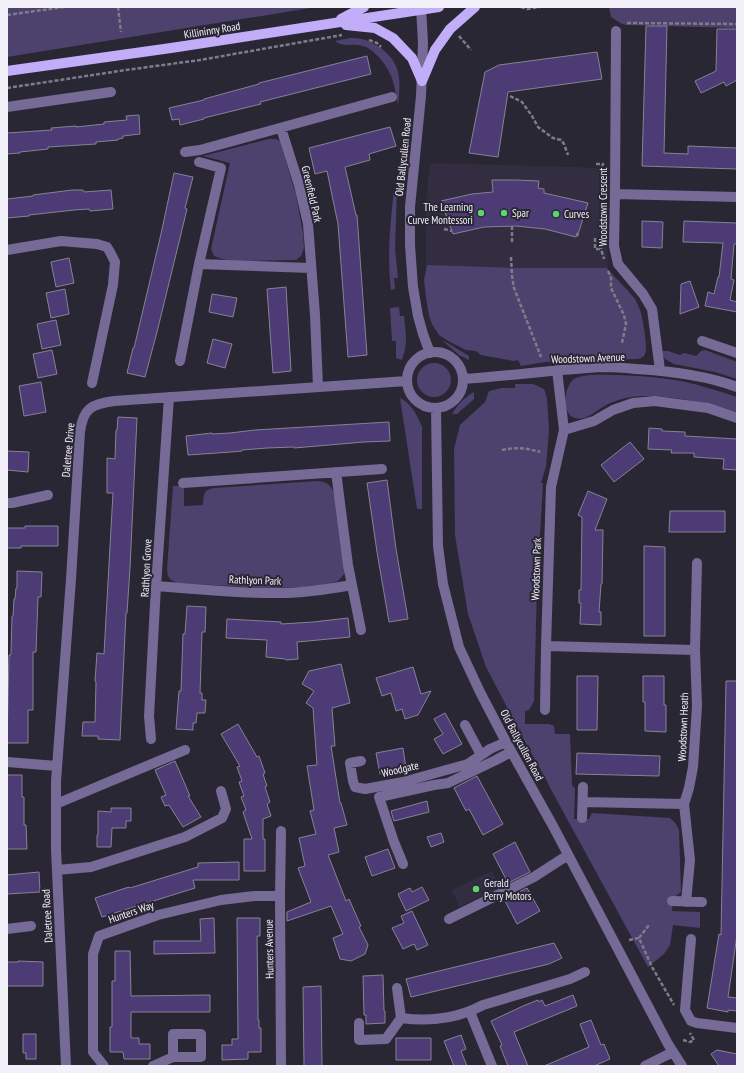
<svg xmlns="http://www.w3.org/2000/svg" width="744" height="1073" viewBox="0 0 744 1073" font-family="'PT Sans Narrow',sans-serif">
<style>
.built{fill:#322d41}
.green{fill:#4d416d}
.building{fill:#4d3b75;stroke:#868293}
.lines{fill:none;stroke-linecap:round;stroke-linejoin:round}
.path{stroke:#7e7c88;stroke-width:2.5;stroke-dasharray:4 2;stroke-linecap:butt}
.minor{stroke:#766a97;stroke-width:10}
.major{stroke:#c1adf8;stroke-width:10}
.poi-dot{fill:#5cd56d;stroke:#2a2735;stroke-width:1.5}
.labels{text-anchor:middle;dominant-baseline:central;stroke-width:4;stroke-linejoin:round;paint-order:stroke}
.street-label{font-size:11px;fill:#f2f0f9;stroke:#2a2735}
.poi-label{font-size:11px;fill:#f2f0f9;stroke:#2a2735;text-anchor:start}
</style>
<rect width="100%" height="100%" fill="#2a2735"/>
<path class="built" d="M431,163L605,168L608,273L426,272V218L428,178Z
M492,871L500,888L459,907L452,890Z"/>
<path class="green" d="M7,7H317L7,57Z
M609,7H737V28L627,25L622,24L611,17Z
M350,38C354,38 358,38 362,39C380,44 397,58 399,77C400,86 399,96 398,105C396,96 395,87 392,78C387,65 373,46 358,45C350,44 342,47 335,41Z
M269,139H276L280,141L296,195L303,233L304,248L301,256L296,260L234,261L222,259L214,256L211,249L230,163L203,156Z
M394,190H397L395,248L398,278H394L395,289L391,290C387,256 390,224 394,190Z
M427,265L515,268H607C616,279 626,288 635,299C637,303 640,309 641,313C643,321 648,348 645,354C644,357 641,358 638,359L545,362L521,366L518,360L514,361L481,355L476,351L466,350L450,342L439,335L432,324L429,316L426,297L424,280Z
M399,307L400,316H404C406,335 408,342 402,360L396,358V341H392L390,308Z
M443,341L446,342L469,356V360L459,355Z
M705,350L737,362V379L715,372L674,364L665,359L660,351H668L680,355L684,353L696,356L701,351Z
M417 380a17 17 0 1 1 34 0a17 17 0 1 1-34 0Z
M589,375C620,374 650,376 681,381C700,385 718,391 737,397V414C708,404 678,396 647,396C642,396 636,396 631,397C624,398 615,401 608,404C599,408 586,422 575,418C561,414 564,386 574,379C579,376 584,376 589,375Z
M515,384H533L544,389L547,398L549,430L546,466L541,483H543L540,535L538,547L534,701L529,710L525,711V724H549L554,726L555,734H570L572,785L574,788H575V791L574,819H589L592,813L670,818L676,824L679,830L681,892L673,898L672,911L700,912V928L673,925L670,945L664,954L648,967L548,784V783L529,749L486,667L468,614L455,535L454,449L460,425L485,402L489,391L502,388H515Z
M474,392V399L457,414H452C458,404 464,398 474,392Z
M400,398C412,404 417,415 422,427V509H417Z
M318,481C329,482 332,487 335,496L345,573L338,581L324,586L303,587L263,588L177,583L171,580L168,576L167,570L173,486H184V506L203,505C204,495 203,490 214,488Z"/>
<path class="building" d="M646,26H667L664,153L688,154V146L737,148V169L642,166Z
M717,29H737V80L726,86L724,82L701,93L695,81L716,71Z
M597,52L602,79L508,92L498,157L469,153L485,72L499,65Z
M367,56L371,74L260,102L261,104L204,118V119L180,125L179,119L172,120L169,108L204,100V99L259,84V83Z
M139,115L140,134L123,136V138L118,139V140L96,142V144L48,147V149L20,152V153L7,154V133L52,130L51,128L76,126V127L104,124V122L127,120L126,116Z
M390,127L396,146L369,154L370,160L345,167L356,215H357L367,355L348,357L338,224L327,171L315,174L309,148Z
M174,173L193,177L185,208L187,209L180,238L157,332L145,377L127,373L133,348H134L161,234Z
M492,180H516L539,181L538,188L544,189V193L588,203L579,231L576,237L545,229L516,226L484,227L453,234L441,201L472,194L493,192Z
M72,190H83L84,192L111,190L113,209L90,211L89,209L74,210L29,215V216L7,218V199L33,196V195Z
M642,221L663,222L662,248L642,247Z
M684,221L737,223V244H734L731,279L734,280L730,300L737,302V312L705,306L708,292L714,294L718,277H719L723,243L683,242Z
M69,258L74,283L56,287L51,262Z
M690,281L699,307L680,314L681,284Z
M286,287L291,371L273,373L267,289Z
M65,289L69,314L51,318L46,293Z
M212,294L237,298L233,317L209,312Z
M56,320L61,345L42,349L37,324Z
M213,339L232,344L225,368L207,363Z
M52,350L57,374L38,378L33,354Z
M41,382L46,412L24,416L19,386Z
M118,417L137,418L130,568L127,613H126L120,740L98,739V736H82L83,722H95L96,682L95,681L97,653L104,654L113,493H107V458L115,459L116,430H117Z
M389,422L390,441L364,442L294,448V447L267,448L242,450V451L231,452L188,455L186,436L212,433V434L230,433L255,430Z
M649,428L662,429V431L685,432V436L737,439V470L723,469L724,459L694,457V453H671L672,450L648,449Z
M630,442L644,459L614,482L601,465Z
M7,451L29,452L28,472L7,470Z
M387,480L396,549L408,619L389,622L377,552L367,483Z
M588,491L607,499L595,530H603L602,584H601L599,612H601V625L580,624L581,603H579V590H581L582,517L578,515Z
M670,511H725V532H669Z
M25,526H58V546H21V548H7V528H25Z
M644,546L665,547V636H644Z
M17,571L42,572L41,597H38L36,652H33V710H28V743H7L9,655H11L12,616H13L14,599H15L16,588H17Z
M187,606L206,607L205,632H202L200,693H202V700H206L205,713H197L196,723H193V730L176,729L179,691H181L183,634H185Z
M348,618L350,637L297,642L298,659L286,660L285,659L266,657L267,640L226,638L227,619L281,622V624L313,622Z
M341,664L350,703L332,708L335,746H331L340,803H341L347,825L334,828L339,852L328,855L346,901L349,899L361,926L359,927L368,945L365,954L351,961L340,959L333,938L343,934L331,906L287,921V912L311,902L298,868L305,866L299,838L316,834L310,811L314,810L307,766L317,765L313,708L306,703L314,691L302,684L309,671Z
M413,667L421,694L431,691L418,715L405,719L402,709L396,711L391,693L382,696L376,678Z
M577,676H598L597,730H577Z
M643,676H664V705H666V732L645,731V702H643Z
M726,681H737V935L728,997L737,998V1011L728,1010V1012L707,1008L719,934L721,935Z
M445,713L462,744L443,754L434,739L443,734L434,719Z
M238,724L257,757L259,756L265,773L263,774L267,786L265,787L270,802L267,804L271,816L263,819V839H265V871H244V839H252L243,812L246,810L241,797L244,796L239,782L242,781L237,767L240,766L221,734Z
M403,748L406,769L380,774L376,753Z
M577,753L660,756L659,776L576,774Z
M175,761L190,796H188L201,817L183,827L169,805L165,806L161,797L166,795L155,770Z
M7,775H22V797H24V825H26L27,849H7Z
M477,776L503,824L483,835L469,809L466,811L454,788Z
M427,801L429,812L394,821L391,811Z
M111,808H131V821H126V828H112L111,847H97V835H98V811L111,812Z
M441,833L444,842L431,847L427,837Z
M515,842L530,872L508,883L493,854Z
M388,849L395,868L372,876L365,857Z
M239,862V880H193L195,888L102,917L95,898L129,887L130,888L198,867V863Z
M39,872L40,892L7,894V875Z
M422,887L429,900L406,911L398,894L410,888L412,892Z
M527,888L540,911L517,924L504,899Z
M412,911L428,945L417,950L414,944L403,949L392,928L404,923L401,916Z
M214,918L215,953L154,954V941H201L200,919Z
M237,918H260V936H257L258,1009V1020H259V1028H261V1052H248V1059L222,1060V1045H232V1039H238Z
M554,943L562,958L549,964L411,997L406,979Z
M115,951H130L131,996L210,995V1012H131V1038H139V1044H150V1059H124L123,1052H110V1027H112V981H115Z
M18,961L43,962V986H7V962H18Z
M383,975L384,1011H385V1023L366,1024V1015H364L363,976Z
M321,986L322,1066H304L303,987Z
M573,995L577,1006L514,1032L528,1066H508L500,1046L502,1045L491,1021L523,1006L538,1000L539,1002L542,1000L545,1006Z
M591,1020L601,1045L604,1044L610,1059L594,1066H544L589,1047L580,1024Z
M23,1034H36V1059H26V1053H23Z
M461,1035L466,1049L461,1051L467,1066H454L444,1041Z
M396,1038H431V1060H396Z
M717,1050L737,1054V1066H719L711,1054Z"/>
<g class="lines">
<path class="path" d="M118,7L121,32
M521,7L527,9L540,7
M7,15L64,7
M627,23L737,24
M459,36L471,50
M369,40L377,43L381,47
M7,88L126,70L200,60L342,35
M510,96L522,102L532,116L538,127L553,138L561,140L564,144L568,155
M596,164H603L602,166
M602,185L601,249L604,259
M444,229L452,231
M577,236L578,233
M595,238V249H601
M512,242V226
M511,257L512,276L514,288L541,357
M608,271L611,278V288L624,315L626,324L622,343
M502,450C515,447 527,448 540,452
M639,938L649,925
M629,940L639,938L652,967L674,1005
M683,1040L690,1042L694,1040L690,1033"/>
<path class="minor" d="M421,7L423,43L421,96L410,207V245L413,287L418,316L423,334L430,353
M616,31L615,194L614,246L618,264L643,294L652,309L660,370
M7,107L111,92
M281,128L299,185L308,224L315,315L318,387
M185,152L200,150L392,97
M615,194L737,197
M7,250L61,241L97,244L107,247L110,252L115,262L113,285L92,383
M199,264L310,268
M702,341L737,353
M407 380a28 28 0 1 1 56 0a28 28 0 1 1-56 0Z
M180,361L199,264L221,168L199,162
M463,379C510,376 558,369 605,367C615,367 626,368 636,369C670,371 705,375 737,387
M436,408L438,546L443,584L459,647L480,692L506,742L553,826L668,1044L682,1066
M564,430L594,421L613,410L633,403L655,401L708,408L737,418
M336,472L348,565L361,630
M183,483L382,469
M7,503H12L48,495
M156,586C198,589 240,594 282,593C305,593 329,589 352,585
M546,646L695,650
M545,710L546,646L551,487L564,430L557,370
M465,725L481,755
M151,739L149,716L156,586L169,397
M361,761L350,763L353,781L355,787L365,789L403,782L468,764L490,749L506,742
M7,762L57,766
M583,802L684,804
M56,804L185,750
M582,818L583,787
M281,831L280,896L281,1066
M403,864L394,842L379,797L434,785L448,783L496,760L511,752
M57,870L91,867L185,837L222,818L226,809L221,791
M672,901L702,902
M686,902L690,860L684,804L689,788L693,767L697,706L695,650L697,563
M449,919L534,877L568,855
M7,929L31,926
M691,939L685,1010L691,1021L697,1023L737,1028
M470,1012L492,1066
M401,1018C430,1022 457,1019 483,1005L570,979L585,972
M359,1023V1040L386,1039L401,1018L397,988
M173,1034H201V1057H173Z
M66,1066L56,849V781L71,579L80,432C83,408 92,404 114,401L407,381
M104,1066L93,1052V954L99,936L158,915L221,900L254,896H280
M153,1066L173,1057
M645,1066L673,1052"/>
<path class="major" d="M341,19L364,7
M346,25L375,28L393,38L412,58L422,81
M7,71L171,48L439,7
M422,81L435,50L450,29L475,7"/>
</g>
<g class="poi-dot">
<circle cx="481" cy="213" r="4"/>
<circle cx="504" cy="213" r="4"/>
<circle cx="556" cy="214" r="4"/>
<circle cx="476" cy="889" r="4"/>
</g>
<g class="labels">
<g class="street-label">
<text transform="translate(212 30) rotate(-9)">Killininny Road</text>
<text transform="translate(403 157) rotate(-84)">Old Ballycullen Road</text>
<text transform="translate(312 194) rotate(77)">Greenfield Park</text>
<text transform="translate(603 207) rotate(-90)">Woodstown Crescent</text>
<text transform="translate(588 358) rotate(-2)">Woodstown Avenue</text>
<text transform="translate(68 450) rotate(-85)">Daletree Drive</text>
<text transform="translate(146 568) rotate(-87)">Rathlyon Grove</text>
<text transform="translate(536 569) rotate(-88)">Woodstown Park</text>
<text transform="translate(255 580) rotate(2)">Rathlyon Park</text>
<text transform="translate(683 727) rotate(-88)">Woodstown Heath</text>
<text transform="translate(522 745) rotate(62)">Old Ballycullen Road</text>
<text transform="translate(400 769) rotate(-13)">Woodgate</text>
<text transform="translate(131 912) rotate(-19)">Hunters Way</text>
<text transform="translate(47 916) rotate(-93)">Daletree Road</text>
<text transform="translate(269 949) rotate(-91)">Hunters Avenue</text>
</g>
<g class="poi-label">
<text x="473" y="207" text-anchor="end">The Learning<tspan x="473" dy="13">Curve Montessori</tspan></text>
<text x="512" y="213">Spar</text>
<text x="564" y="214">Curves</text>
<text x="484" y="883">Gerald<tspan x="484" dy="13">Perry Motors</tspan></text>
</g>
</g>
<rect width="744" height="1073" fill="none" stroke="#f2f0f9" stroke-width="16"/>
</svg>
